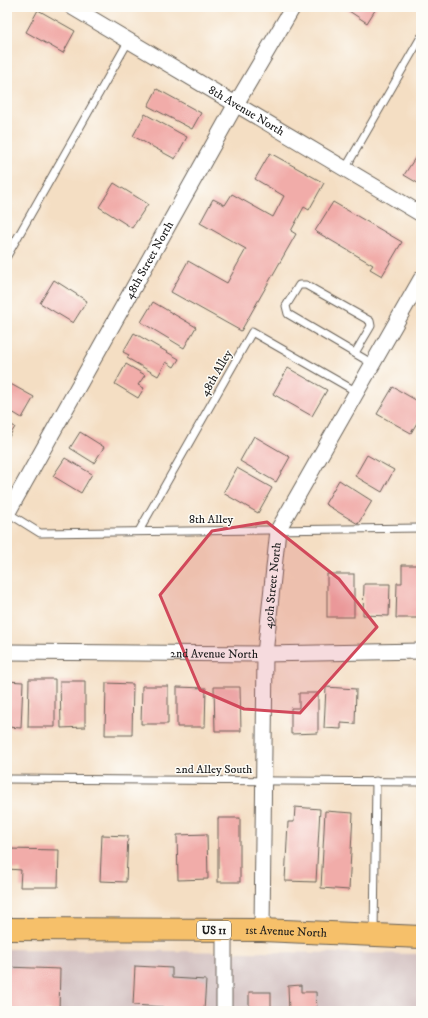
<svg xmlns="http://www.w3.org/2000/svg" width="428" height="1018" font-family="'IM FELL DW Pica',serif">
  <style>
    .industrial { fill: #d2bfc0 }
    .building { fill: #f1aca9 }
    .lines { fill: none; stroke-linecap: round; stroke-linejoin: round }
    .lane-casing { stroke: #686056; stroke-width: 9 }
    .street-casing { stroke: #686056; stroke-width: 17 }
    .primary-casing { stroke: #686056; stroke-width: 24 }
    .lane { stroke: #fff; stroke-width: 7 }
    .street { stroke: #fff; stroke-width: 15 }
    .primary { stroke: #f6c06b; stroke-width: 22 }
    .marked { fill: #d1495b; fill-opacity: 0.2; stroke: #d1495b; stroke-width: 3; stroke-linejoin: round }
    .labels { text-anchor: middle; stroke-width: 3; stroke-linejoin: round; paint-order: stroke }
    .shield { fill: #fdfcf7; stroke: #605f5e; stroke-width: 1 }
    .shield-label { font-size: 11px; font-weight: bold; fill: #1c1c1c }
    .street-label { font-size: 12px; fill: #1c1c1c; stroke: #fdfcf7 }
  </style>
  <rect width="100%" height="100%" fill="#fdfcf7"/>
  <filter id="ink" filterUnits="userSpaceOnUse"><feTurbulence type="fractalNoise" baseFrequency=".025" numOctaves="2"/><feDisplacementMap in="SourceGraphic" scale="8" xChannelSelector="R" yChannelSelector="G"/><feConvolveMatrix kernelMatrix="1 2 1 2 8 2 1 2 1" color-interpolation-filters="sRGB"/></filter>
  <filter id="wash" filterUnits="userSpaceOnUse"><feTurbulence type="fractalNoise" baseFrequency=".012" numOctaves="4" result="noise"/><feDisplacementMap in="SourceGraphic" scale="16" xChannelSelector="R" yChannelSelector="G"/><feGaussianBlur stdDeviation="0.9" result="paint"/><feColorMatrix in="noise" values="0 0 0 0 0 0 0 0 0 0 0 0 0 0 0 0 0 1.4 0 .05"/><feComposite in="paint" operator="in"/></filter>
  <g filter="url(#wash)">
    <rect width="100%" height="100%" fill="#f4dec3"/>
    <!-- industrial -->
    <polygon class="industrial" points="7,949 421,954 421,1011 7,1011"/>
    <g id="blocks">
      <!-- building -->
      <g class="building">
        <polygon points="343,7 377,7 367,23"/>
        <polygon points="38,10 75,31 63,53 26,32"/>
        <polygon points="157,89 201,113 192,129 148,106"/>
        <polygon points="145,114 187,137 175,159 133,136"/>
        <polygon points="270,153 324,183 309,210 304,207 291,231 296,234 241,331 171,292 188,261 227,283 246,249 200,223 213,199 225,205 232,194 273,217 284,196 255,179"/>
        <polygon points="417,155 421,157 421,185 404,175"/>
        <polygon points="114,183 148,204 132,228 99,207"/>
        <polygon points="333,202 402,242 382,276 370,269 373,265 315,231"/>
        <polygon points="54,280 87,301 73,323 40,303"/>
        <polygon points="153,302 196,327 184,348 141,322"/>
        <polygon points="134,333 179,359 174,367 166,362 158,376 127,358 129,355 123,352"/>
        <polygon points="126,364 145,375 138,385 144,388 138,398 115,384"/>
        <polygon points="288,368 327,390 312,416 273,394"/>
        <polygon points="7,382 34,397 22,418 7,409"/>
        <polygon points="393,387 421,403 421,416 411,433 377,414"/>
        <polygon points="7,422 15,427 7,440"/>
        <polygon points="80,432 104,447 94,463 70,448"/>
        <polygon points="254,436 290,457 276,482 240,461"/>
        <polygon points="367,455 394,470 382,492 355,476"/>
        <polygon points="65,458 92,474 81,493 53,476"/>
        <polygon points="237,468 272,488 258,513 223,493"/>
        <polygon points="339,480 372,501 358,524 325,504"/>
        <polygon points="402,565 421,565 421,618 396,618 397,583 402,583"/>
        <rect x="327" y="574" width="27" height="43"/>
        <polygon points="364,584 390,584 389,616 363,615"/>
        <polygon points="29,679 55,679 55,727 28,727"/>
        <polygon points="7,681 23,682 21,728 7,727"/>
        <polygon points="60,681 85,681 85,727 61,728"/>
        <polygon points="106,683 133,684 132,735 105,735"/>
        <polygon points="142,686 168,686 168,724 141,724"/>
        <polygon points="177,687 206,688 205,727 177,727"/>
        <polygon points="214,687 240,687 241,731 215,731"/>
        <polygon points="326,687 356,689 355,724 341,723 341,729 324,728"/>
        <polygon points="299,693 318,693 318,733 291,734 291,708 299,708"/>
        <polygon points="295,807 320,809 316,882 285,881 288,822 294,822"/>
        <polygon points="325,811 353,813 349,890 321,888"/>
        <rect x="218" y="818" width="22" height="64"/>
        <polygon points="207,834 208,879 178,880 177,835"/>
        <polygon points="102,835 128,836 126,882 100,881"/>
        <polygon points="8,849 59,850 58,887 20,887 21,870 8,869"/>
        <polygon points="135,966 172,968 172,978 206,980 204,1011 163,1011 163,1007 133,1005"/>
        <polygon points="7,967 60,969 59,1011 7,1011"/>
        <polygon points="301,985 301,992 316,992 317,1011 289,1011 288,986"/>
        <rect x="249" y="992" width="22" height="19"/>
      </g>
    </g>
  </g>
  <g filter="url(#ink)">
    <use href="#blocks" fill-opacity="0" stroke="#686056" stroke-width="1"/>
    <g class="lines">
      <defs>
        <g id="lane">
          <polyline points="345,169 421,37"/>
          <polyline points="7,256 128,42"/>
          <polyline points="355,353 371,326 370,321 306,285 299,285 286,306 288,314 373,364"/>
          <polyline points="8,513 40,533 421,528"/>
          <polyline points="139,531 252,332 357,392"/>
          <polyline points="7,779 421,782"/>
          <polyline points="374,933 376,781"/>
        </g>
        <g id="street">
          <path id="s1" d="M72 7 421 214"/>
          <path id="s2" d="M7 514 236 104 293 7"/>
          <path id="s3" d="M7 652 265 654 421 651"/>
          <polyline points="224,930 224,1011"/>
          <path id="s4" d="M262 930 265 654 278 530 421 279"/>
        </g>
        <g id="primary">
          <path id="s5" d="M7 929 262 930 421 937"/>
        </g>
      </defs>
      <!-- lane casing -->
      <use href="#lane" class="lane-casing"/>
      <!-- street casing -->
      <use href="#street" class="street-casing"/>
      <!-- primary casing -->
      <use href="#primary" class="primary-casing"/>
      <!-- lane -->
      <use href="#lane" class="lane"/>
      <!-- street -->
      <use href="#street" class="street"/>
      <!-- primary -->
      <use href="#primary" class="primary"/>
    </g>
  </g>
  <!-- marked area -->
  <path class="marked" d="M267 522 339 579 377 627 300 713 244 709 200 690 160 595 212 531Z"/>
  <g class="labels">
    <!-- shield labels -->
    <rect class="shield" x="197" y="921" width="34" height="18" rx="3"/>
    <g class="shield-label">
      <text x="214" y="934">US 11</text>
    </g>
    <!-- street labels -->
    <g class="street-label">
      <text dy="4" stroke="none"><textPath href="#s1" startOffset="203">8th Avenue North</textPath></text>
      <text dy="4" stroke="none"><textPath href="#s2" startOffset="291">48th Street North</textPath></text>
      <text transform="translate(216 373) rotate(-60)" y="4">48th Alley</text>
      <text x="211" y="523">8th Alley</text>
      <text dy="4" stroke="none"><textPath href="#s4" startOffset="345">49th Street North</textPath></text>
      <text dy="4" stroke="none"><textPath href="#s3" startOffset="207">2nd Avenue North</textPath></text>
      <text x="214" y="773">2nd Alley South</text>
      <text dy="4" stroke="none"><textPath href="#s5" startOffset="279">1st Avenue North</textPath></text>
    </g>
  </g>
  <!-- margin -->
  <rect width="428" height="1018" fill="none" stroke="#fdfcf7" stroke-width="24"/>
</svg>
